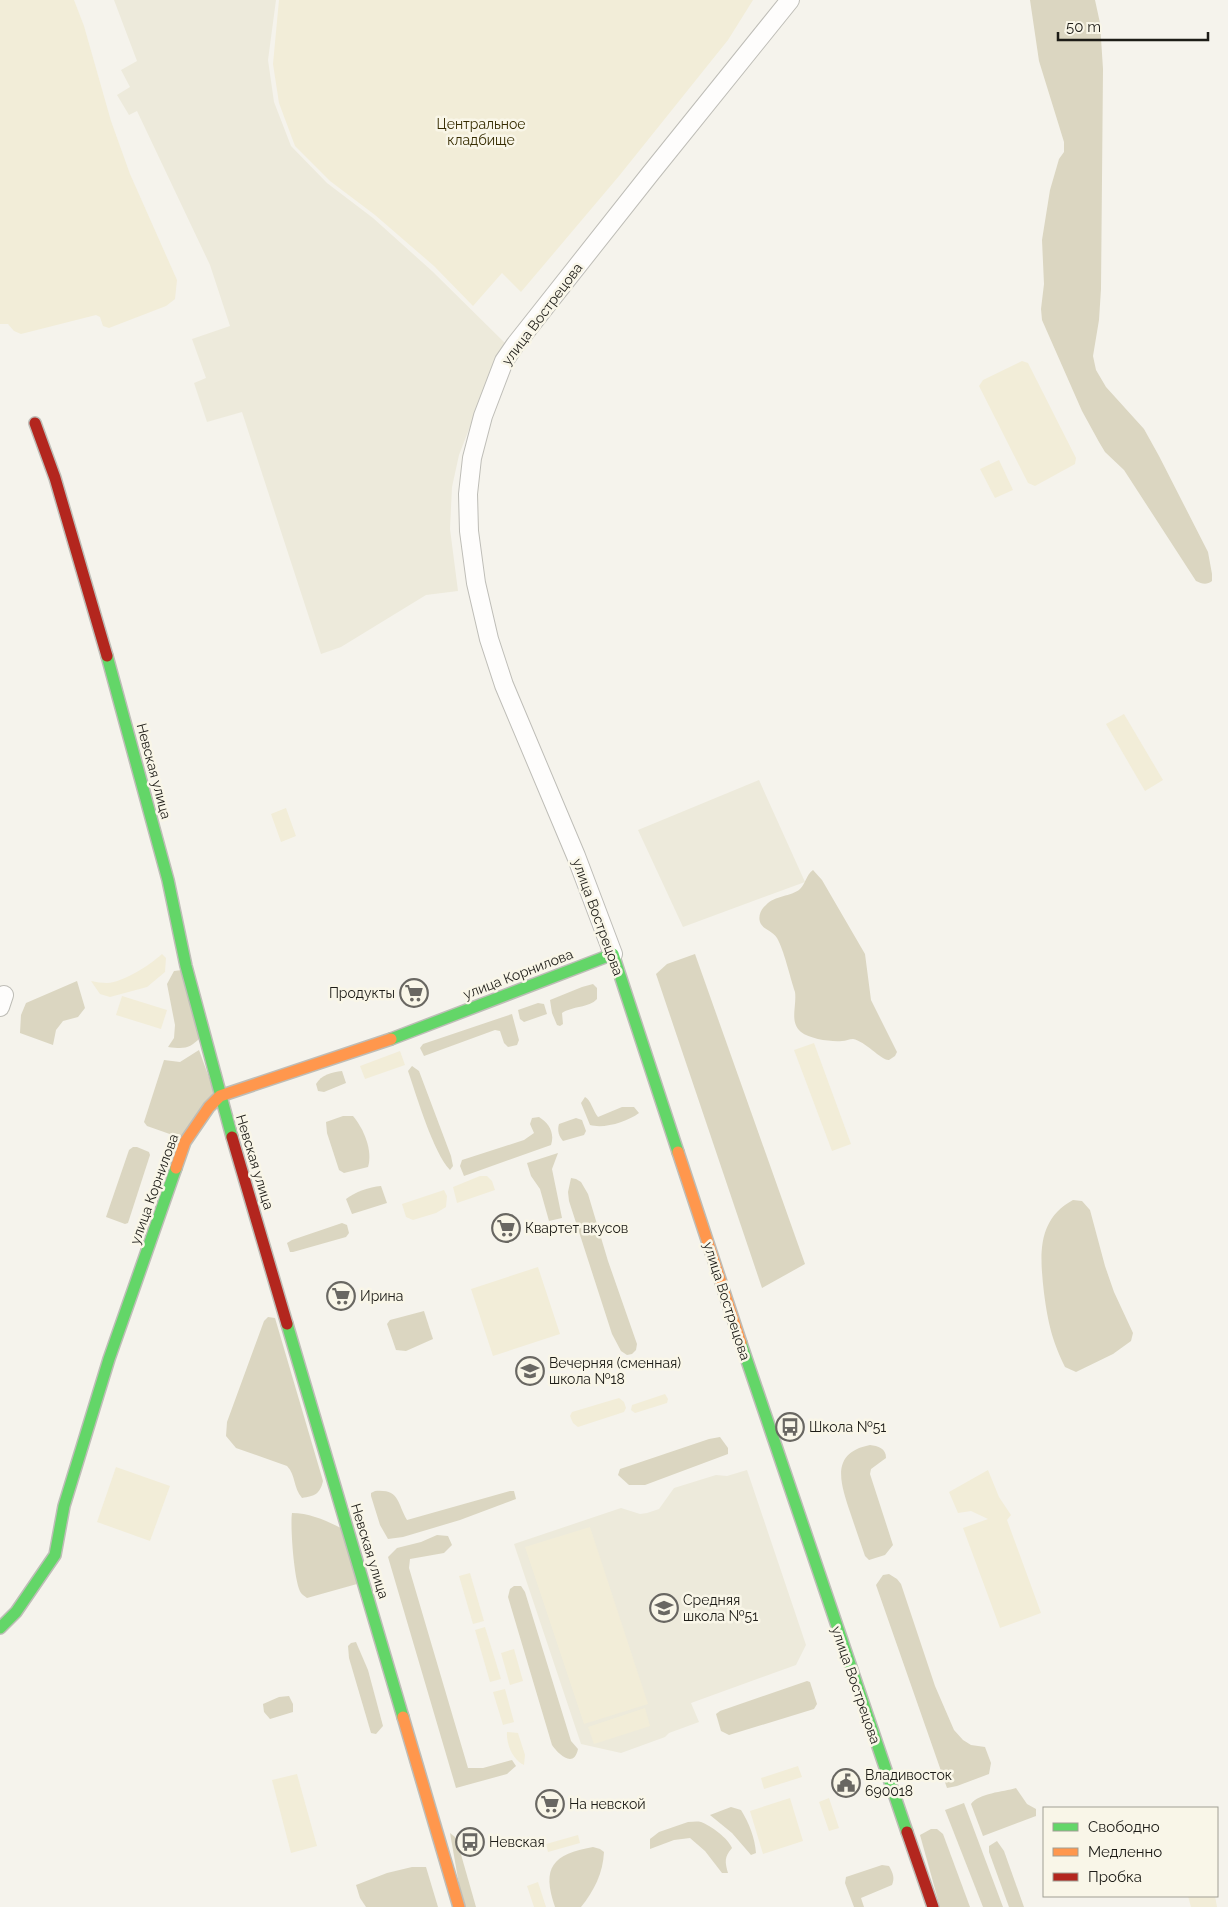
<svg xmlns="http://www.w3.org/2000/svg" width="1228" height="1907" font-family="Raleway,sans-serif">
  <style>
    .built { fill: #edeadb }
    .green { fill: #f2edd8 }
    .forest { fill: #dbd6c1 }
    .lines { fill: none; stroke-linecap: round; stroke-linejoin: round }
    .street-casing { stroke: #bebdb7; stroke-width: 20 }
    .fast-casing { stroke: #bebdb7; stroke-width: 14 }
    .slow-casing { stroke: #bebdb7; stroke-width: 14 }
    .jam-casing { stroke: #bebdb7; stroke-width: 14 }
    .street { stroke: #fefdfc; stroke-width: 18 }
    .fast { stroke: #63d668; stroke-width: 11 }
    .slow { stroke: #ff974d; stroke-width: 11 }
    .jam { stroke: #b3261e; stroke-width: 11 }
    .labels { text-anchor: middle; stroke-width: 5; stroke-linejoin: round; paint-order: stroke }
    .park-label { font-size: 14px; fill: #362c01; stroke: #f9f6e8 }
    .street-label { font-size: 14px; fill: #1d1c17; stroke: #f9f6e8 }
    .poi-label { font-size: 14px; fill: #1d1c17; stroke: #f9f6e8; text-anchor: start }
  </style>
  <rect width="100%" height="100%" fill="#f5f3ec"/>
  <!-- built -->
  <g class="built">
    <polygon points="114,0 276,0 268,60 274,102 291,146 327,183 373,218 432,271 505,343 498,354 459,455 452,487 450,529 458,591 426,595 341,647 321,654 242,412 207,422 194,383 206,378 192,339 230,326 210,265 137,111 129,115 117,95 130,87 121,70 137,61"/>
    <polygon points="759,780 805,882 683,927 638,830"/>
    <polygon points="747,1470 806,1645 796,1665 691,1703 699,1722 669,1733 665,1737 621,1753 581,1744 514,1544 621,1508 640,1514 647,1513 659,1509 674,1488 716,1475 727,1476"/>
  </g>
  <!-- green -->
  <g class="green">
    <polygon points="0,0 74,0 84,26 111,121 130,174 177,280 175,299 166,306 109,328 103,326 100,317 96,315 21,334 14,331 8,324 0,324"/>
    <polygon points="279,0 753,0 728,40 619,176 521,292 502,273 473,306 434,266 375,215 330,181 295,146 279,103 273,64"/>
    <polygon points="1022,361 1028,363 1076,458 1075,464 1035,486 1028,483 979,386 983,380"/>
    <polygon points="999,460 1013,490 995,498 980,469"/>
    <polygon points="1124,714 1163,780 1145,791 1106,724"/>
    <polygon points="286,808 296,836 281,842 271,814"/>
    <path d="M162 954 166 958 165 972 147 987 110 997 100 994 91 981C96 982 102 983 107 983 124 982 150 965 162 954Z"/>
    <polygon points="122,996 167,1010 161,1029 116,1015"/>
    <polygon points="814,1043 851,1144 832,1151 794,1050"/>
    <polygon points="400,1051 405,1065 365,1079 360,1066"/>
    <polygon points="480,1176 487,1176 492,1181 495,1190 457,1203 453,1187"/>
    <polygon points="444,1190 447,1196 446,1207 436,1213 413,1220 406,1217 402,1204"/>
    <polygon points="538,1267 560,1334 493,1356 471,1289"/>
    <polygon points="665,1394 668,1399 667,1403 635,1413 631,1410 632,1405"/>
    <polygon points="619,1398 624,1402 626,1408 624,1412 578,1427 573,1423 570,1416 572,1412"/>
    <polygon points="116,1467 170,1486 150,1541 97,1522"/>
    <polygon points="988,1470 999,1497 1011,1515 1007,1520 1041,1613 1000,1628 963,1528 988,1519 971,1511 958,1513 949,1492"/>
    <polygon points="590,1527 648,1704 584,1724 525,1547"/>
    <polygon points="470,1573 484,1621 473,1624 459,1576"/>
    <polygon points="485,1627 501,1679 490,1682 475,1630"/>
    <polygon points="514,1649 523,1681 510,1685 501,1653"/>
    <polygon points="505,1689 514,1722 503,1725 493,1692"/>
    <polygon points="645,1708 650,1726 594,1744 588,1727"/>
    <path d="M507 1732 518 1733 525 1755 524 1765C513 1760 506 1744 507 1732Z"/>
    <polygon points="798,1766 802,1777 764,1789 761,1778"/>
    <polygon points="297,1774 317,1846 291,1853 272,1780"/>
    <polygon points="790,1798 803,1841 763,1854 750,1811"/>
    <polygon points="829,1798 839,1828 829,1831 819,1802"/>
    <polygon points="578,1835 580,1843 548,1852 546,1844"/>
    <polygon points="538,1882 546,1907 534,1907 527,1886"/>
    <polygon points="1188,1896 1215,1896 1217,1907 1191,1907"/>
  </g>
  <!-- forest -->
  <g class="forest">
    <path d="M1030 0H1095L1100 23 1103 69 1101 289 1099 320 1093 356 1096 370 1106 387 1144 429 1159 456 1208 552 1212 574V581C1207 585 1202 584 1196 581L1124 470 1105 452 1099 442 1082 411 1042 320 1041 309 1044 284 1042 240 1050 190 1059 159 1064 152V142L1039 61Z"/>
    <path d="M813 870 822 880 865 954 871 1000 897 1052 895 1056C893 1057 891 1059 889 1060 882 1061 865 1041 853 1039 849 1039 846 1041 842 1041 831 1042 810 1039 801 1032 789 1022 797 1006 795 992 790 977 784 950 777 938 772 930 763 930 760 922 758 916 761 909 766 905 775 895 791 897 800 889 806 883 806 875 813 870Z"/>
    <polygon points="695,954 805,1264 762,1288 656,974 667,964"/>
    <path d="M182 970 201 1037C189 1049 185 1049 168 1047L174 1038 175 1025 167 984 174 971Z"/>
    <polygon points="77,981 85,1008 78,1017 63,1021 56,1030 53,1045 20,1033 21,1015 26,1003"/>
    <path d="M593 984 597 988V999C589 1008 572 1006 562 1013L563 1024 560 1026 557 1025 552 1013 550 1000 582 987Z"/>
    <polygon points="538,1003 544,1004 547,1014 524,1022 520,1019 518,1010"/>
    <polygon points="512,1014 519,1040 517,1045 508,1047 504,1043 500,1031 495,1030 424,1056 420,1048 423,1044"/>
    <polygon points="199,1050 215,1094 181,1138 147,1126 144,1122 164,1060 180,1062"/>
    <path d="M412 1066 419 1071 451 1156 453 1166 450 1170C433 1152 417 1097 408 1071Z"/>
    <path d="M342 1071 346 1083 324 1092 318 1091 316 1084C321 1075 332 1072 342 1071Z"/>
    <path d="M585 1097C591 1100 593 1111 598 1117L622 1107H634L639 1113C627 1122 604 1129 590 1125L581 1103Z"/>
    <path d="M343 1116H353C364 1129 373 1151 368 1167L344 1173 339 1170 327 1133 326 1122Z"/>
    <path d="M539 1117C549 1123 555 1133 551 1145L464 1176 460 1166 462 1160 524 1140 534 1133 530 1124 532 1118Z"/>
    <path d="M576 1118 582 1120 586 1131 584 1135 563 1141C559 1137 557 1130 559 1124Z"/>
    <polygon points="133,1147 137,1147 149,1152 150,1155 128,1223 125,1224 106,1217 129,1150"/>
    <polygon points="558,1153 552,1169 562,1218 549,1221 540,1189 531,1176 527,1163"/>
    <polygon points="571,1178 576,1179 581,1182 588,1194 608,1261 637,1344 636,1350 632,1354 627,1355 621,1351 612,1334 569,1201 568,1192"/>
    <path d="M381 1186 387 1203 352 1214 346 1199C355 1192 369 1187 381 1186Z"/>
    <path d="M1073 1200 1082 1201 1090 1210 1105 1266 1114 1292 1133 1333 1131 1341 1113 1354 1076 1372 1065 1367C1052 1340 1048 1323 1044 1293 1040 1257 1036 1220 1073 1200Z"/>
    <polygon points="342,1223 347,1225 349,1233 346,1237 293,1252 290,1252 287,1243 292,1240"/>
    <polygon points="424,1311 433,1339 406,1351 396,1350 387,1324 390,1320"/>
    <path d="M268 1317 275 1318 323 1481C320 1494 315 1496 302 1498 293 1488 296 1475 287 1466L236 1448 226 1436 227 1422 264 1321Z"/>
    <polygon points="720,1437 728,1448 728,1454 645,1485 629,1485 618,1475 620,1469 709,1439"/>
    <path d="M870 1445C878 1446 886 1448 886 1458L871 1469 870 1474 893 1545 885 1555 869 1560 865 1556C860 1541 855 1527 850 1512 841 1484 829 1453 870 1445Z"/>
    <path d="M375 1491C400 1489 397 1503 407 1520L510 1491H514L516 1499 460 1520 403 1537 388 1539 380 1525 371 1496V1493Z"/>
    <path d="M292 1513C310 1513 327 1521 343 1529L357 1584 307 1598C305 1596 302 1595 301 1593 294 1583 290 1525 292 1513Z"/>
    <polygon points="437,1535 448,1536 452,1545 444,1553 410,1559 409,1568 468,1768 483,1768 512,1760 516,1766 507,1774 456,1788 388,1557 397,1548 421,1542"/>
    <polygon points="889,1574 897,1579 901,1584 935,1686 954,1730 963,1740 971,1745 985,1747 991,1763 989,1774 957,1786 947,1788 876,1585 883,1575"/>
    <path d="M514 1586H521L525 1592 571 1741 578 1749C574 1769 558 1754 552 1745L508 1597 510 1589Z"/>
    <polygon points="356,1642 368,1670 383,1726 376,1734 371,1733 349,1658 348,1646 351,1643"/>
    <polygon points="807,1681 810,1682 817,1704 814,1709 729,1735 721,1731 716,1714 720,1711"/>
    <polygon points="289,1696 293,1704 293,1712 270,1719 264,1712 263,1704 279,1697"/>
    <path d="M1016 1788 1027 1804 1036 1809V1816L983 1836 971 1804C979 1793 1003 1792 1016 1788Z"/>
    <polygon points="964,1803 1003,1907 983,1907 945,1810"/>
    <path d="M731 1807 741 1810C749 1823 755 1838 756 1853L751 1855 732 1833 710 1815Z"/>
    <path d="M688 1822C692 1822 697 1821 701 1822 711 1826 728 1838 732 1848 724 1857 725 1862 728 1873H722L705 1851 690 1838 674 1840 650 1849V1839L659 1832Z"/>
    <polygon points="931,1829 937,1829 943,1834 970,1907 940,1907 920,1835"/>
    <polygon points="450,1833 455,1837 458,1844 476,1907 463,1907"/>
    <polygon points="997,1841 1004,1851 1024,1907 1009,1907 989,1852 989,1846"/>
    <path d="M593 1847 600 1849 604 1852C603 1873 594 1891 581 1907H555C541 1867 553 1854 593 1847Z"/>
    <path d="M882 1865 889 1866C893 1873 895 1878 892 1885L861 1898 864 1907H854L845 1883 846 1877Z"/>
    <polygon points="412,1867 426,1867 438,1907 366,1907 360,1898 356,1885 387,1873"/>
  </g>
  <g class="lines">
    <defs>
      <g id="street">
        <polyline points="613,954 576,856 504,685 489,639 476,583 469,531 468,494 472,458 483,416 504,361 515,345 650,174 790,0"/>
        <polyline points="0,1007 4,995"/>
      </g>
      <g id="fast">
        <polyline points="107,656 168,880 186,966 232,1137"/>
        <polyline points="391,1039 613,954 678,1152"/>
        <polyline points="287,1324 403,1717"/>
        <polyline points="741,1343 907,1832"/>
        <polyline points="0,1628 16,1612 55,1555 64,1506 109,1359 176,1168"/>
      </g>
      <g id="slow">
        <polyline points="678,1152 741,1343"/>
        <polyline points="176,1168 185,1142 209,1107 220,1096 391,1039"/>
        <polyline points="403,1717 459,1907"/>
      </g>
      <g id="jam">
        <polyline points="35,423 55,478 107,656"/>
        <polyline points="232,1137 287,1324"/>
        <polyline points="907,1832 933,1907"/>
      </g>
    </defs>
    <!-- street casing -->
    <use href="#street" class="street-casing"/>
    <!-- fast casing -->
    <use href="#fast" class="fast-casing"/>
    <!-- slow casing -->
    <use href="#slow" class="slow-casing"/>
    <!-- jam casing -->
    <use href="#jam" class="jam-casing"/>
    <!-- street -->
    <use href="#street" class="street"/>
    <!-- fast -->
    <use href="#fast" class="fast"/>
    <!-- slow -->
    <use href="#slow" class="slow"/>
    <!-- jam -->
    <use href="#jam" class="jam"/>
  </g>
  <!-- icons -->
  <defs>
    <symbol id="supermarket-ring" viewBox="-11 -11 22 22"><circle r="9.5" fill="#f9f6e8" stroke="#696762" stroke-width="1.5"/><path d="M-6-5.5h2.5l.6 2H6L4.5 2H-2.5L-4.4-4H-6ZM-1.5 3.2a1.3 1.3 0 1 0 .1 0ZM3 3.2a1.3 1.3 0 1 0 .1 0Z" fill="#696762"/></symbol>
    <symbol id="school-ring" viewBox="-11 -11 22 22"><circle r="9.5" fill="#f9f6e8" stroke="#696762" stroke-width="1.5"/><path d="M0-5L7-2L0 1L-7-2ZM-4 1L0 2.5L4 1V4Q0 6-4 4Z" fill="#696762"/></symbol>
    <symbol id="bus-ring" viewBox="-11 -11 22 22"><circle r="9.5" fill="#f9f6e8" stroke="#696762" stroke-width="1.5"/><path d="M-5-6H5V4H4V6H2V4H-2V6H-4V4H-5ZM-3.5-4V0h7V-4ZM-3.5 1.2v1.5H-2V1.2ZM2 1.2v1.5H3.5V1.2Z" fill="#696762"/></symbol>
    <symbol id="civic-ring" viewBox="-11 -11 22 22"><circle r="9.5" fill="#f9f6e8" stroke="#696762" stroke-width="1.5"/><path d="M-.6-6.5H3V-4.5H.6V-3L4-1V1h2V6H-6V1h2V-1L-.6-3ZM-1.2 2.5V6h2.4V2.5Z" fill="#696762"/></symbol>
  </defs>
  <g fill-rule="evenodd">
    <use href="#supermarket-ring" x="398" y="977" width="32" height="32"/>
    <use href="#supermarket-ring" x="490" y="1212" width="32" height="32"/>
    <use href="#supermarket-ring" x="325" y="1280" width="32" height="32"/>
    <use href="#school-ring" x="514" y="1355" width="32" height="32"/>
    <use href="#bus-ring" x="774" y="1411" width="32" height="32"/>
    <use href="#school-ring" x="648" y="1592" width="32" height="32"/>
    <use href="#civic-ring" x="830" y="1767" width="32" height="32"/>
    <use href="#supermarket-ring" x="534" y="1788" width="32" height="32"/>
    <use href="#bus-ring" x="454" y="1826" width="32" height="32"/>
  </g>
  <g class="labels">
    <!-- park labels -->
    <g class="park-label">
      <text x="481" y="129">Центральное<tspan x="481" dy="16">кладбище</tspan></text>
    </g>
    <!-- street labels -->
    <g class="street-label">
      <text transform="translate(542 314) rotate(-53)" y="5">улица Вострецова</text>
      <text transform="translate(154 771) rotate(75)" y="5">Невская улица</text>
      <text transform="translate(598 917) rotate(70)" y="5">улица Вострецова</text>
      <text transform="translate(518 974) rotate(-21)" y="5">улица Корнилова</text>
      <text transform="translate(255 1162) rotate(73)" y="5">Невская улица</text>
      <text transform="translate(154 1189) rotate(-70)" y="5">улица Корнилова</text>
      <text transform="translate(727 1301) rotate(72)" y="5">улица Вострецова</text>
      <text transform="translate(370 1551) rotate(73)" y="5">Невская улица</text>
      <text transform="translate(856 1685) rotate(71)" y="5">улица Вострецова</text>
    </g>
    <!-- poi labels -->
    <g class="poi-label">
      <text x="395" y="998" text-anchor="end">Продукты</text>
      <text x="525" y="1233">Квартет вкусов</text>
      <text x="360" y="1301">Ирина</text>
      <text x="549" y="1368">Вечерняя (сменная)<tspan x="549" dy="16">школа №18</tspan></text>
      <text x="809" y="1432">Школа №51</text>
      <text x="683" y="1605">Средняя<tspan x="683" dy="16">школа №51</tspan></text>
      <text x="865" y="1780">Владивосток<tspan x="865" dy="16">690018</tspan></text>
      <text x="569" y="1809">На невской</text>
      <text x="489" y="1847">Невская</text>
    </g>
  </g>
  <!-- legend -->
  <rect x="1043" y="1807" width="175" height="90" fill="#f9f6e8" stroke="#a19f94"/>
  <rect x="1053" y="1823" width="25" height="8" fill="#63d668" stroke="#a19f94"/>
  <text x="1088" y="1832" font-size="15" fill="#1d1c17">Свободно</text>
  <rect x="1053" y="1848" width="25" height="8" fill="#ff974d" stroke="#a19f94"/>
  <text x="1088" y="1857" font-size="15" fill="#1d1c17">Медленно</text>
  <rect x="1053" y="1873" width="25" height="8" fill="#b3261e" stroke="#a19f94"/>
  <text x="1088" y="1882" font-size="15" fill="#1d1c17">Пробка</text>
  <!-- scale -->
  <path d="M1058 32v8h150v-8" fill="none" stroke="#1d1c17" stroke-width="2.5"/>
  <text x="1066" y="32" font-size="15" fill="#1d1c17" stroke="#f9f6e8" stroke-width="4" paint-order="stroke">50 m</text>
</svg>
